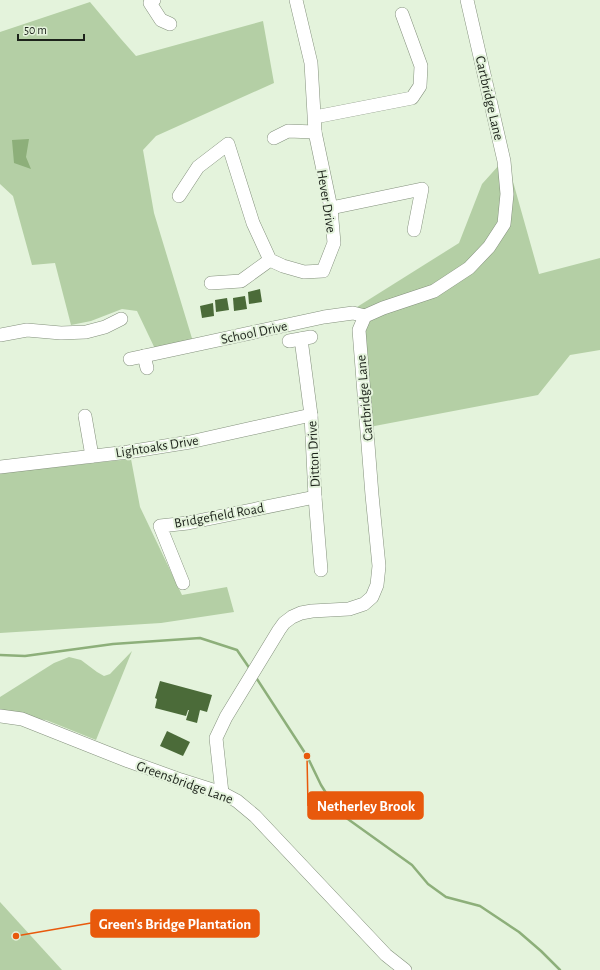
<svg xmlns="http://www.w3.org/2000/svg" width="600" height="970" font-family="'Alegreya Sans',sans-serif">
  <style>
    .green { fill: #b4cfa5 }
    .water { fill: #8daf7a }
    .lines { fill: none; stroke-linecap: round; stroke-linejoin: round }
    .stream { stroke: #8daf7a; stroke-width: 2.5 }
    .building { fill: #4b6b39 }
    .minor-casing { stroke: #84917d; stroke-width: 14 }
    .minor { stroke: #fff; stroke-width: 13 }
    .labels { text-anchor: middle; stroke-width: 4; stroke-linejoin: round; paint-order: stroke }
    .street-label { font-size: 14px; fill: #1d231b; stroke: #e4f3dc }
    .leader { fill: none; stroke: #e8590c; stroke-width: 1.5 }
    .callout-dot { fill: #e8590c; stroke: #e4f3dc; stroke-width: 1.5 }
    .callout { fill: #e8590c; stroke: #e8590c; stroke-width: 1.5 }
    .callout-label { font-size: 15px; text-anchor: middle; font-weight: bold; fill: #fff }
  </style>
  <rect width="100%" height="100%" fill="#e4f3dc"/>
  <!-- green -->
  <g class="green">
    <polygon points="90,2 121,39 136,56 263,21 274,83 156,136 143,150 154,213 194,345 157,353 137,311 122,309 91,321 71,325 55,263 32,265 13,196 0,184 0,32"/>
    <polygon points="500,164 510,171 539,274 600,258 600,350 570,355 538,395 364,428 357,307 459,243 482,184"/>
    <polygon points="131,459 140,507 182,595 227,587 234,612 161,623 0,633 0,473"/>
    <polygon points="132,651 96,740 46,720 0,716 0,697 54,663 69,657 81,660 97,672 104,676 110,674"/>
    <polygon points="0,902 62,970 0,970"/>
  </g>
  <!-- water -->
  <polygon class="water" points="29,139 26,157 31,169 14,163 12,140"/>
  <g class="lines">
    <!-- stream -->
    <g class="stream">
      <polyline points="0,655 25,656 113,644 200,638 237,650 250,669"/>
      <polyline points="255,676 307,756 321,785 338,812 412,865 428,884 446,897 480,906 519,932 541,951 560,970"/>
    </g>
  </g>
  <!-- building -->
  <g class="building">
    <polygon points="260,289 262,302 249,304 248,292"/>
    <polygon points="245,296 247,309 234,311 233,298"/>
    <polygon points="227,298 229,310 216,312 215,300"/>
    <polygon points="213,303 214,316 202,318 200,306"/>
    <polygon points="160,681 212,695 207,712 200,710 197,723 186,720 189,710 188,710 186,716 155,708 157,699 155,698"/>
    <polygon points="167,731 190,742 183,756 160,746"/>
  </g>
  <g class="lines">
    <defs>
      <g id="minor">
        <polyline points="154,0 150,3 161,20 170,24"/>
        <polyline points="315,117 412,98 420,86 421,66 402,14"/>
        <polyline points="274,138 288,131 315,132"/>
        <polyline points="179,196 198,167 228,144 253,223 270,260 283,266 304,272 323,271 334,243 331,208 315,132 311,63 296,0"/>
        <polyline points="331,208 422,189 414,230"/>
        <polyline points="211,283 241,281 270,260"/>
        <polyline points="0,335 27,330 61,333 86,332 105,327 121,319"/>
        <polyline points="301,339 311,415 315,497 321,570"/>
        <polyline points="289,341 311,337"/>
        <polyline points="144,356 324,317 353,313 365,316"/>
        <polyline points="130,359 144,356 147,368"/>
        <polyline points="85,416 92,456"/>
        <polyline points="0,467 128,452 190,442 311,415"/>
        <polyline points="183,583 160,526 188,523 315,497"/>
        <polyline points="0,716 22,719 128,761 181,780 222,793 237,801 255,816 386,955 405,970"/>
        <polyline points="222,793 216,738 226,717 279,630 284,623 292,617 301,613 312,611 349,609 364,604 372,597 377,585 379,566 372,495 359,330 365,316 383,308 434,291 469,268 489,247 504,224 507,194 504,161 467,0"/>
      </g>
    </defs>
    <!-- minor casing -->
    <use href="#minor" class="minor-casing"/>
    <!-- minor -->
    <use href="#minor" class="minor"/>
  </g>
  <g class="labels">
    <!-- street labels -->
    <g class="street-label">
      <text transform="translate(490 98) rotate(77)" y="5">Cartbridge Lane</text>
      <text transform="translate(327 201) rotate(81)" y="5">Hever Drive</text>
      <text transform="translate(254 332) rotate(-12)" y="5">School Drive</text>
      <text transform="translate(364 398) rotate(-95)" y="5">Cartbridge Lane</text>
      <text transform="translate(157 446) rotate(-9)" y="5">Lightoaks Drive</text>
      <text transform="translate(313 454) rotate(-93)" y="5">Ditton Drive</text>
      <text transform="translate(219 515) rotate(-10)" y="5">Bridgefield Road</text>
      <text transform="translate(185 782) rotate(20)" y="5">Greensbridge Lane</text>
    </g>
  </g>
  <!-- callouts -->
  <path class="leader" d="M307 756L308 806M16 936L91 923"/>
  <g class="callout-dot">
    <circle cx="307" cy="756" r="4"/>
    <circle cx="16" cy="936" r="4"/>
  </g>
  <g class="callout">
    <rect x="308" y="792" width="115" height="27" rx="4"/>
    <rect x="91" y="910" width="168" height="27" rx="4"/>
  </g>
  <g class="callout-label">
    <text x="366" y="811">Netherley Brook</text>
    <text x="175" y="929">Green's Bridge Plantation</text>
  </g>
  <!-- scale -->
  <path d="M18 34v6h66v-6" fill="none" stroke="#1d231b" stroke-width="2"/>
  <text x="24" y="34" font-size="12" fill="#1d231b" stroke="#e4f3dc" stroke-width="3" paint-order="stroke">50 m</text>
</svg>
